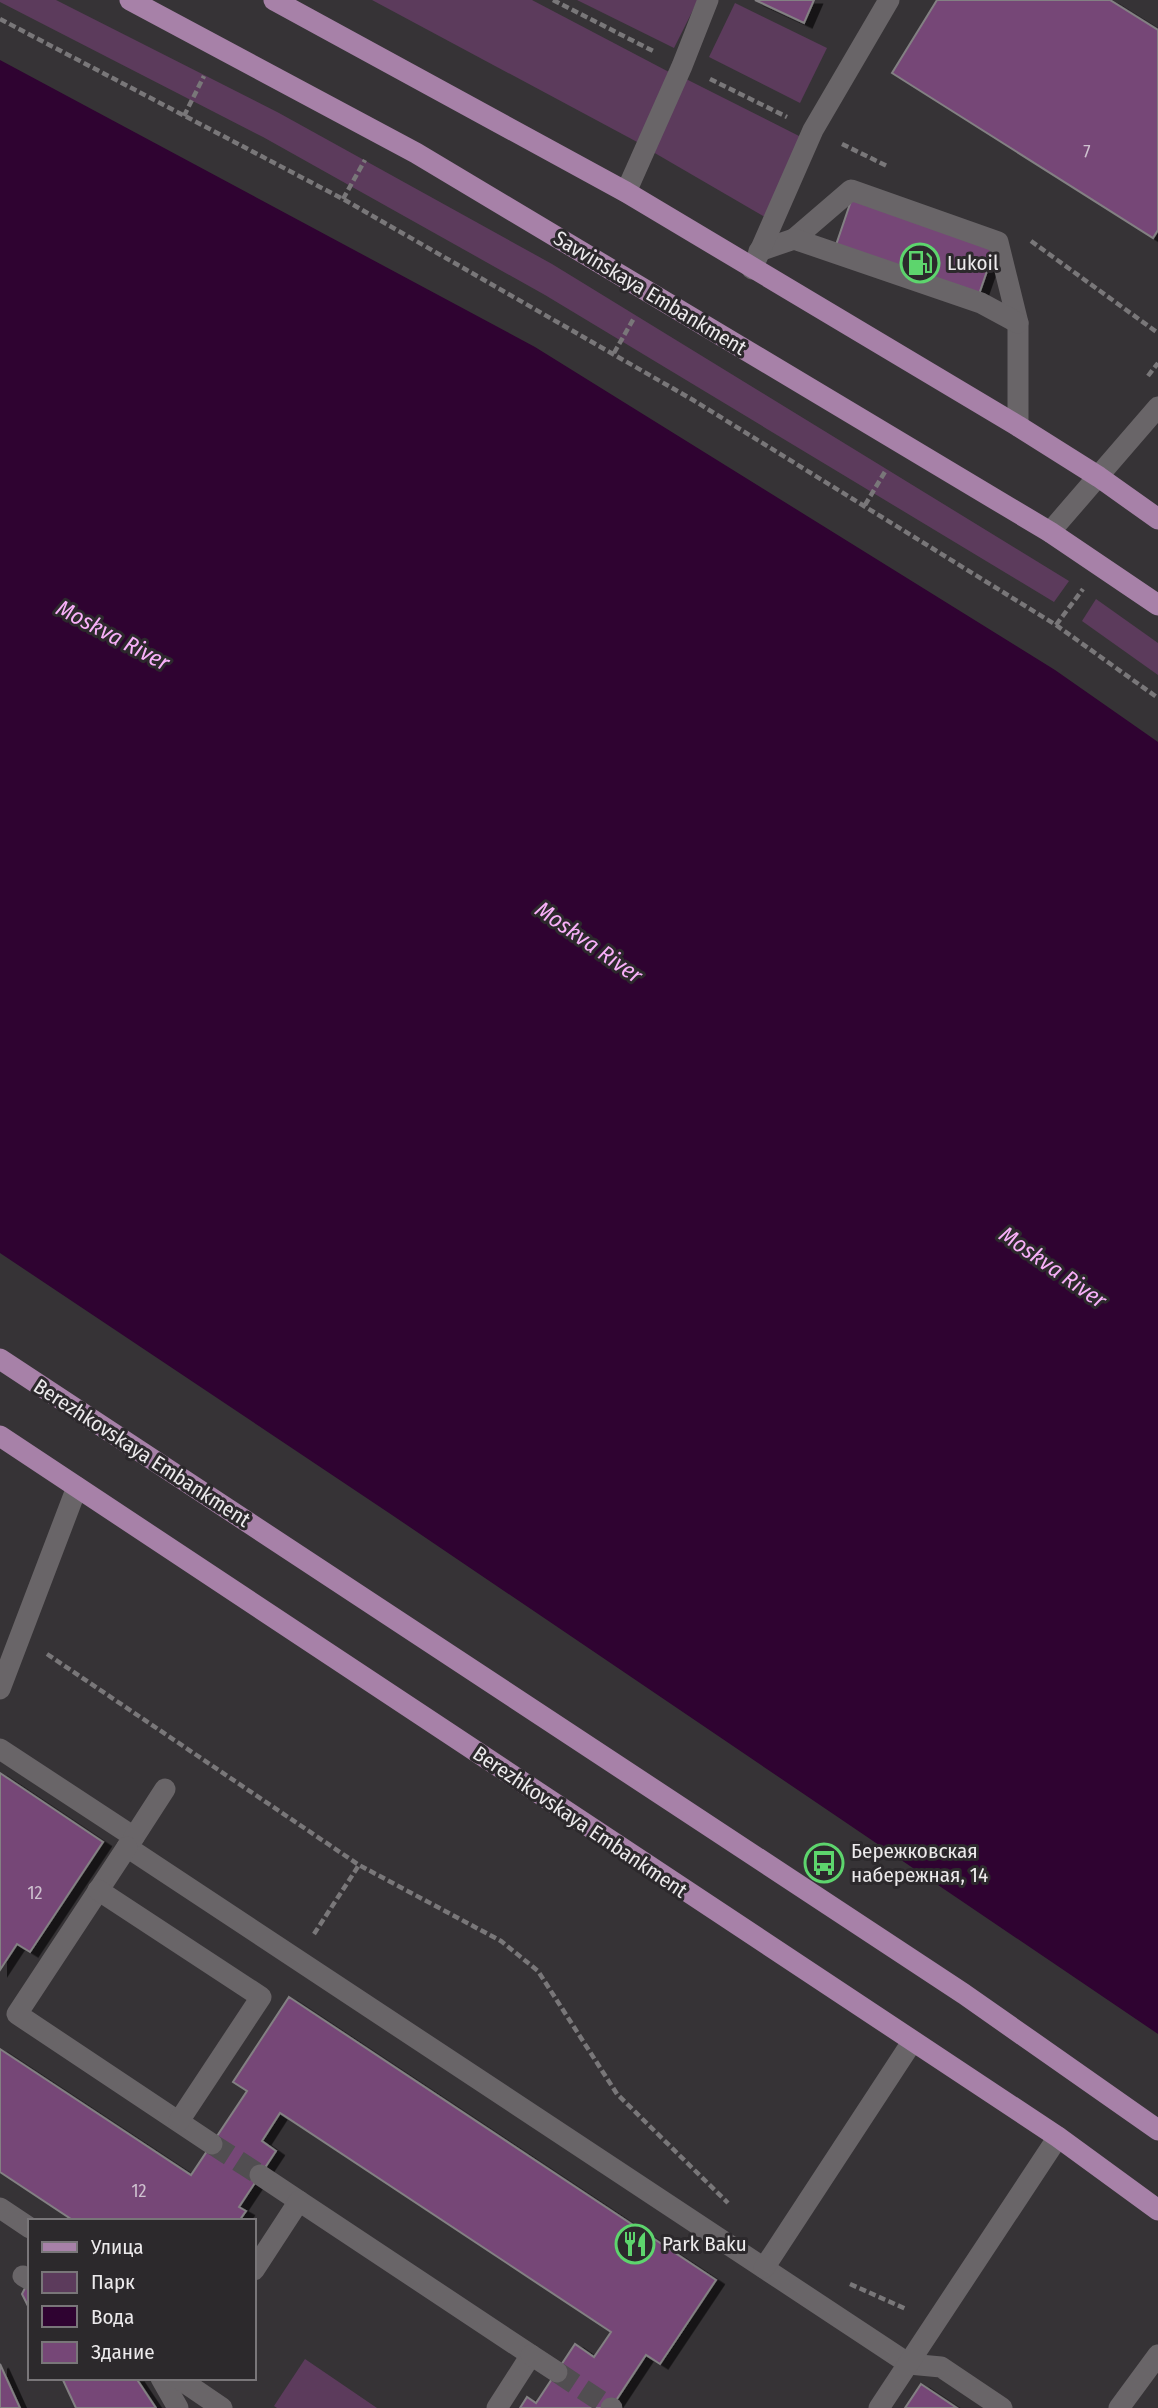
<svg xmlns="http://www.w3.org/2000/svg" width="1158" height="2408" font-family="'Fira Sans Condensed',sans-serif">
  <style>
    .green { fill: #5c3b5c }
    .water { fill: #2f0331 }
    .building { fill: #764777; stroke: #838083; stroke-width: 2; filter: url(#shadow) }
    .lines { fill: none; stroke-linecap: round; stroke-linejoin: round }
    .minor-tunnel { stroke: #514e51; stroke-width: 21; stroke-dasharray: 21 10; stroke-linecap: butt }
    .path { stroke: #797779; stroke-width: 4.5; stroke-dasharray: 7 3.5; stroke-linecap: butt }
    .minor { stroke: #696568; stroke-width: 21 }
    .major { stroke: #a781a8; stroke-width: 21 }
    .labels { text-anchor: middle; stroke-width: 6; stroke-linejoin: round; paint-order: stroke }
    .number-label { font-size: 18px; fill: #cec1cf }
    .poi-label { font-size: 21px; fill: #eceaec; stroke: #2c292c; text-anchor: start }
    .street-label { font-size: 21px; fill: #eceaec; stroke: #2c292c }
    .water-label { font-size: 23px; font-style: italic; fill: #f8b0f9; stroke: #2c292c }
  </style>
  <defs>
    <filter id="shadow"><feDropShadow dx="8" dy="4.5" stdDeviation="0" flood-color="#0009"/></filter>
  </defs>
  <rect width="100%" height="100%" fill="#363336"/>
  <!-- green -->
  <g class="green">
    <polygon points="0,0 56,0 279,113 552,264 1069,581 1054,602 545,295 263,137 0,2"/>
    <polygon points="372,0 532,0 669,72 639,143"/>
    <polygon points="577,0 698,0 674,48"/>
    <polygon points="735,3 827,48 800,103 709,57"/>
    <polygon points="686,79 801,137 765,217 653,152"/>
    <polygon points="1096,599 1158,643 1158,675 1082,621"/>
    <polygon points="305,2359 377,2408 277,2408 274,2406"/>
  </g>
  <!-- water -->
  <polygon class="water" points="0,60 535,347 1055,670 1158,742 1158,2034 392,1515 0,1253"/>
  <!-- building -->
  <g class="building">
    <polygon points="755,0 814,0 804,23"/>
    <polygon points="937,0 1110,0 1158,30 1158,230 1153,238 892,73"/>
    <polygon points="852,198 995,248 978,297 835,248"/>
    <polygon points="0,1773 103,1842 30,1952 17,1944 0,1970"/>
    <polygon points="289,1997 716,2280 660,2364 646,2355 611,2408 520,2408 527,2397 536,2403 575,2344 594,2357 611,2332 280,2113 262,2141 276,2151 239,2207 246,2211 239,2221 74,2221 0,2172 0,2049 191,2175 247,2091 233,2082"/>
    <polygon points="26,2286 30,2288 30,2310 22,2294"/>
    <polygon points="0,2364 20,2408 0,2408"/>
    <polygon points="62,2378 136,2378 156,2408 76,2408"/>
    <polygon points="921,2384 957,2408 905,2408"/>
  </g>
  <g class="lines">
    <!-- minor-tunnel -->
    <g class="minor-tunnel">
      <polyline points="212,2144 260,2175"/>
      <polyline points="557,2372 611,2408"/>
    </g>
    <!-- path -->
    <g class="path">
      <polyline points="553,0 655,52"/>
      <polyline points="0,19 343,199 693,400 1056,625 1158,698"/>
      <polyline points="710,79 787,117"/>
      <polyline points="184,116 204,76"/>
      <polyline points="842,144 887,166"/>
      <polyline points="343,199 365,160"/>
      <polyline points="1031,241 1158,333"/>
      <polyline points="614,353 634,318"/>
      <polyline points="1148,376 1158,363"/>
      <polyline points="865,505 886,470"/>
      <polyline points="1056,625 1083,589"/>
      <polyline points="47,1654 359,1865 501,1941 538,1971 617,2094 728,2203"/>
      <polyline points="314,1934 359,1865"/>
      <polyline points="850,2284 906,2309"/>
    </g>
    <!-- minor -->
    <g class="minor">
      <polyline points="626,192 682,66 708,0"/>
      <polyline points="794,239 851,190 998,242 1018,323 1018,426"/>
      <polyline points="759,251 794,239 981,303 1018,323"/>
      <polyline points="752,269 813,130 889,0"/>
      <polyline points="1050,532 1158,407"/>
      <polyline points="0,1689 77,1487"/>
      <polyline points="0,1749 134,1837 127,1847 909,2364 941,2367 1002,2408"/>
      <polyline points="134,1837 165,1789"/>
      <polyline points="127,1847 17,2014 212,2144"/>
      <polyline points="98,1890 261,1997 179,2121"/>
      <polyline points="260,2175 299,2201"/>
      <polyline points="0,2208 30,2228"/>
      <polyline points="764,2268 912,2042"/>
      <polyline points="254,2270 299,2201 531,2355 497,2408"/>
      <polyline points="23,2276 30,2280"/>
      <polyline points="531,2355 557,2372"/>
      <polyline points="161,2378 178,2408"/>
      <polyline points="178,2378 222,2408"/>
      <polyline points="611,2408 612,2408"/>
      <polyline points="879,2408 1058,2137"/>
      <polyline points="1119,2408 1158,2355"/>
    </g>
    <!-- major -->
    <g class="major">
      <polyline points="130,0 416,153 1050,532 1158,605"/>
      <polyline points="274,0 626,192 1018,426 1099,477 1158,519"/>
      <polyline points="0,1359 964,1994 1158,2130"/>
      <polyline points="0,1436 1058,2137 1158,2210"/>
    </g>
  </g>
  <!-- icons -->
  <defs>
    <symbol id="fuel-ring" viewBox="-11 -11 22 22"><circle r="9.5" fill="#2c292c" stroke="#5dd56d" stroke-width="1.5"/><path d="M-5.5-6h7V0h2V4h1.3V-2.5L3-4.5l.8-.8L6-3V5H2.5V1h-1V6h-7ZM-4.2-4.7v3.2H.2V-4.7Z" fill="#5dd56d"/></symbol>
    <symbol id="bus-ring" viewBox="-11 -11 22 22"><circle r="9.5" fill="#2c292c" stroke="#5dd56d" stroke-width="1.5"/><path d="M-5-6H5V4H4V6H2V4H-2V6H-4V4H-5ZM-3.5-4V0h7V-4ZM-3.5 1.2v1.5H-2V1.2ZM2 1.2v1.5H3.5V1.2Z" fill="#5dd56d"/></symbol>
    <symbol id="restaurant-ring" viewBox="-11 -11 22 22"><circle r="9.5" fill="#2c292c" stroke="#5dd56d" stroke-width="1.5"/><path d="M-5-6h1v4h1v-4h1v4h1v-4h1v5L-1.5 .5V6h-2V.5L-5-1ZM5-6V6H3V1.5H1.5Q1.5-4 5-6Z" fill="#5dd56d"/></symbol>
  </defs>
  <g fill-rule="evenodd">
    <use href="#fuel-ring" x="898" y="241" width="44" height="44"/>
    <use href="#bus-ring" x="802" y="1841" width="44" height="44"/>
    <use href="#restaurant-ring" x="613" y="2222" width="44" height="44"/>
  </g>
  <g class="labels">
    <!-- number labels -->
    <g class="number-label">
      <text x="1087" y="158">7</text>
      <text x="35" y="1899">12</text>
      <text x="139" y="2197">12</text>
    </g>
    <!-- poi labels -->
    <g class="poi-label">
      <text x="947" y="270">Lukoil</text>
      <text x="851" y="1858">Бережковская<tspan x="851" dy="24">набережная, 14</tspan></text>
      <text x="662" y="2251">Park Baku</text>
    </g>
    <!-- street labels -->
    <g class="street-label">
      <text transform="translate(650 293) rotate(31)" y="7">Savvinskaya Embankment</text>
      <text transform="translate(142 1453) rotate(33)" y="7">Berezhkovskaya Embankment</text>
      <text transform="translate(580 1822) rotate(34)" y="7">Berezhkovskaya Embankment</text>
    </g>
    <!-- water labels -->
    <g class="water-label">
      <text transform="translate(113 635) rotate(28)" y="8">Moskva River</text>
      <text transform="translate(589 942) rotate(35)" y="8">Moskva River</text>
      <text transform="translate(1053 1267) rotate(35)" y="8">Moskva River</text>
    </g>
  </g>
  <!-- legend -->
  <rect x="28" y="2219" width="228" height="161" fill="#2c292c" stroke="#797679" stroke-width="2"/>
  <rect x="42" y="2242" width="35" height="10" fill="#a781a8" stroke="#797679" stroke-width="2"/>
  <text x="91" y="2254" font-size="21" fill="#eceaec">Улица</text>
  <rect x="42" y="2272" width="35" height="21" fill="#5c3b5c" stroke="#797679" stroke-width="2"/>
  <text x="91" y="2289" font-size="21" fill="#eceaec">Парк</text>
  <rect x="42" y="2306" width="35" height="21" fill="#2f0331" stroke="#797679" stroke-width="2"/>
  <text x="91" y="2324" font-size="21" fill="#eceaec">Вода</text>
  <rect x="42" y="2342" width="35" height="21" fill="#764777" stroke="#797679" stroke-width="2"/>
  <text x="91" y="2359" font-size="21" fill="#eceaec">Здание</text>
</svg>
